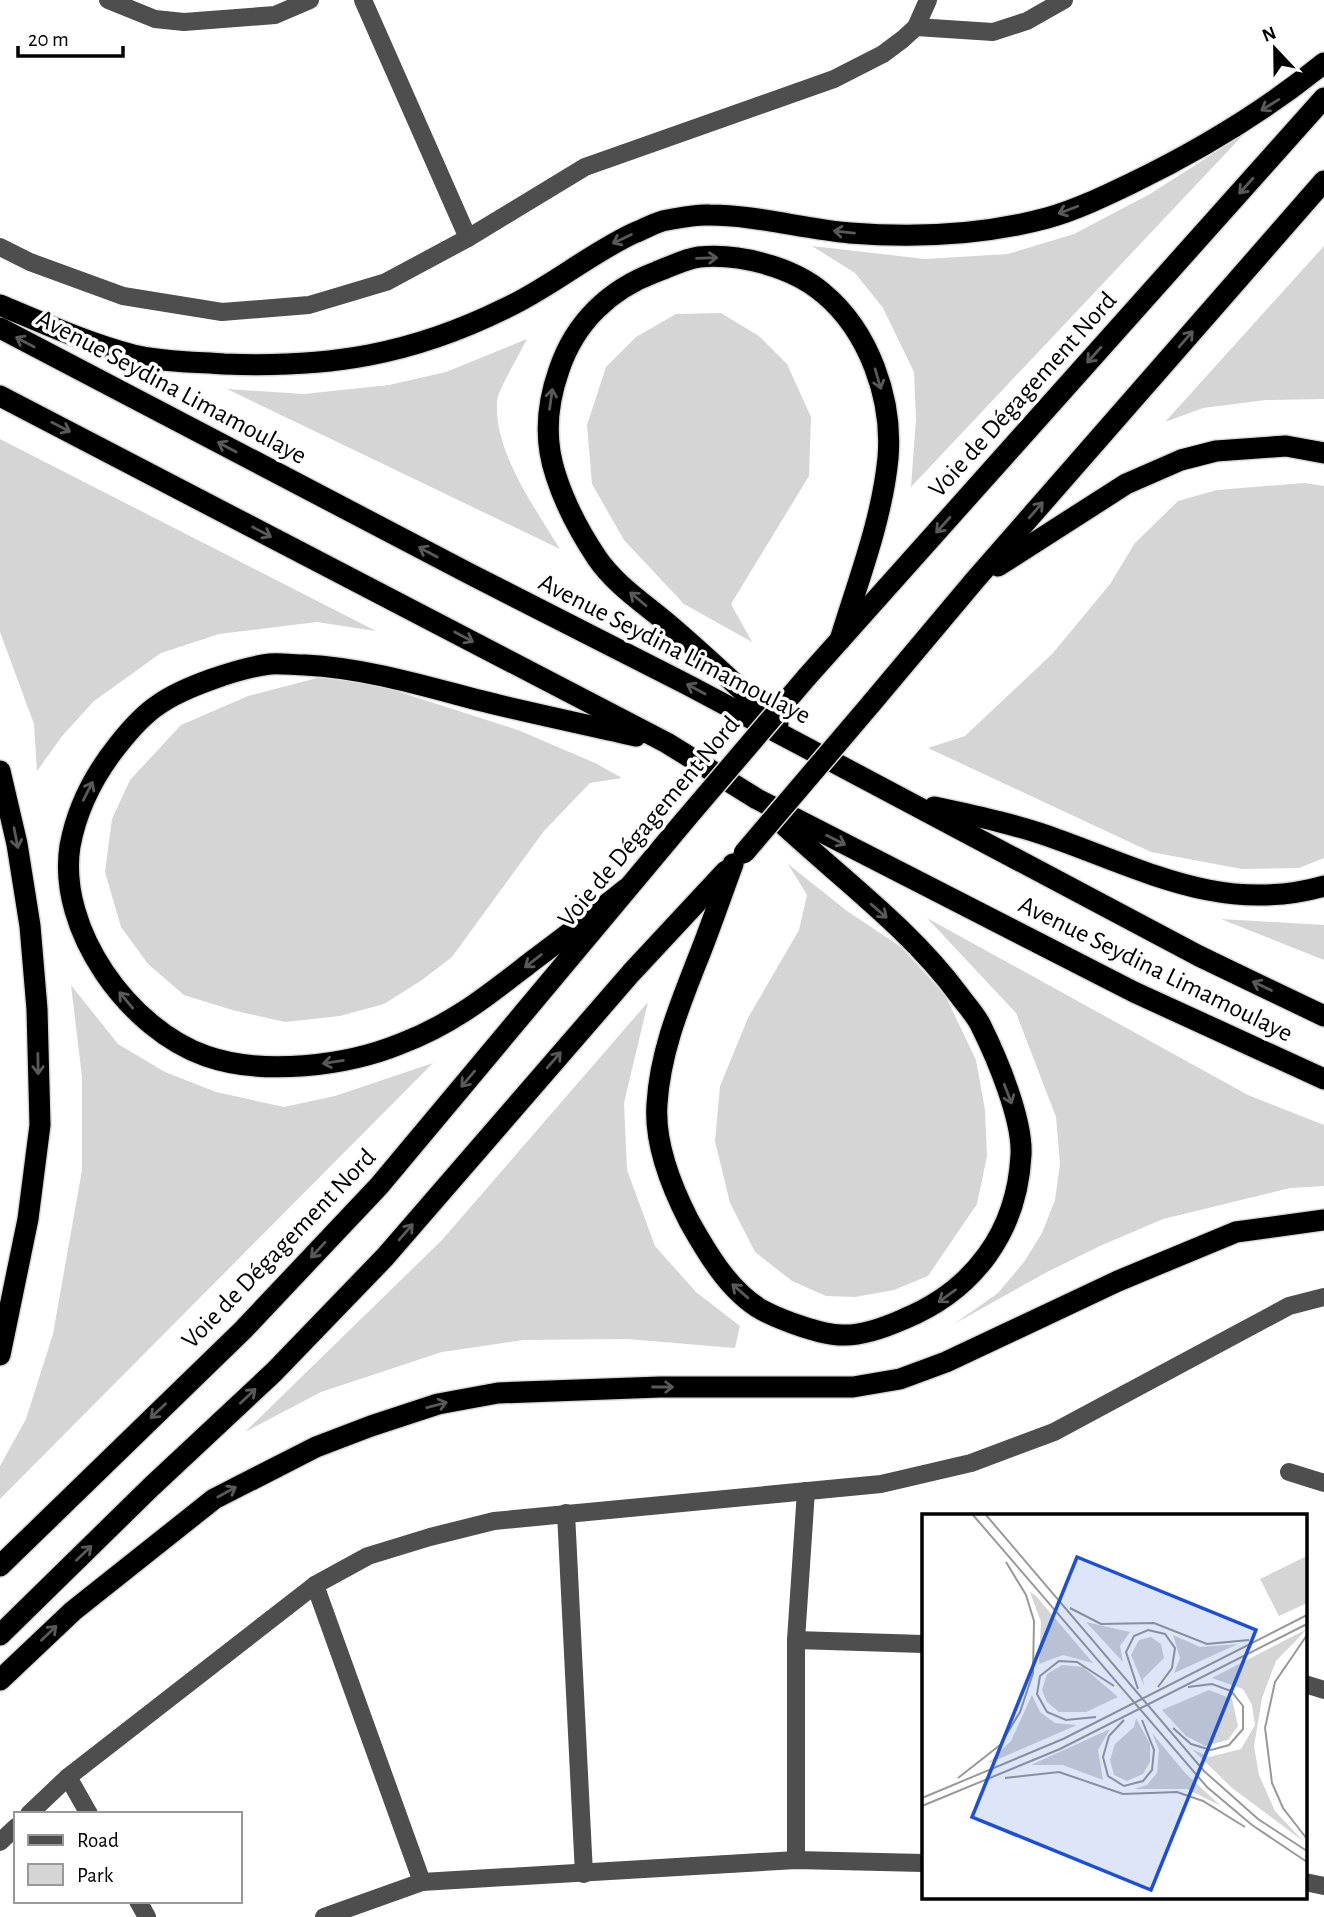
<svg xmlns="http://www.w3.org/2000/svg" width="1324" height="1917" font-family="'Alegreya Sans',sans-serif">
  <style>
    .green { fill: #d5d5d5 }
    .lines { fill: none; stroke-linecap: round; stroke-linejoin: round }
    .highway-casing { stroke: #dbdbdb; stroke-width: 24 }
    .minor { stroke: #4e4e4e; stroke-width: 18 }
    .highway { stroke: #000; stroke-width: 21 }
    .highway-bridge-casing { stroke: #dbdbdb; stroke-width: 24; stroke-linecap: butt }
    .highway-bridge { stroke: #000; stroke-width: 21 }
    .oneway { stroke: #595959 }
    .labels { text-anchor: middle; stroke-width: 7; stroke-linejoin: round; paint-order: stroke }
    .street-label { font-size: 26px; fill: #000; stroke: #fff }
    .inset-road { fill: none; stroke: #999; stroke-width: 2 }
    .view { fill: #1d4ed8; fill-opacity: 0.15; stroke: #1d4ed8; stroke-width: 3.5 }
    .inset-edge { fill: none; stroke: #000; stroke-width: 3.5 }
  </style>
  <rect width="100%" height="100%" fill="#fff"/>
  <!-- green -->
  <g class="green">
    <polygon points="1244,134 911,487 916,419 914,372 883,308 855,273 812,246 925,259 1008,254 1074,234 1150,194"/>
    <polygon points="1324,246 1324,399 1266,400 1203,408 1165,422"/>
    <polygon points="721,313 759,336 787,364 811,417 809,476 731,604 752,642 684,604 624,540 592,484 587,425 606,367 636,337 676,314"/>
    <path d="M527 339C521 352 497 391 497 402 494 452 535 508 560 549L227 389 304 394 389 385 446 372Z"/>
    <polygon points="0,439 376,631 317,622 219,634 161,653 94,701 63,735 37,771 34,724 0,632"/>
    <polygon points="1304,483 1324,486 1324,858 1299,868 1242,869 1151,852 928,748 965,736 1053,653 1110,584 1135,543 1178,501 1217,490"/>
    <polygon points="321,677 381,686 518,730 595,763 622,778 590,783 544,831 452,957 422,980 384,1004 340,1016 285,1022 232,1010 184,995 148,964 121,927 105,872 112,819 130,780 181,725 248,696"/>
    <polygon points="788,864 847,911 901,947 945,995 976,1060 985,1110 987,1156 977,1204 928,1276 894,1290 855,1297 826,1296 792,1281 755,1252 730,1203 715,1141 720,1086 748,1018 799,930 807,895"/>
    <polygon points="927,918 1248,1095 1324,1125 1324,1186 1290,1188 1163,1219 1100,1246 1047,1272 954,1324 998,1293 1024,1262 1042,1233 1055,1200 1060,1164 1056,1117 1016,1013"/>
    <polygon points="1221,919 1324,925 1324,960"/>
    <polygon points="71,985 118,1044 165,1072 216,1092 284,1107 335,1096 433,1063 0,1499 0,1466 26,1419 53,1334 82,1170 82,1077"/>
    <polygon points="648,1002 624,1103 627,1170 655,1246 696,1292 740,1326 735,1348 627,1339 523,1340 442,1352 321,1392 245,1432 442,1240"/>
  </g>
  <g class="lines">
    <defs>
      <g id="highway">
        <path d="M0 305C43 323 87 343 133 355 163 362 194 362 224 364 329 368 411 355 506 308 551 287 589 254 634 233 645 229 655 222 667 220 680 218 695 214 709 215 756 215 803 229 850 233 914 238 984 235 1047 218 1076 210 1105 196 1132 183 1200 150 1265 111 1324 63"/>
        <polyline points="0,328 470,574 688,685 1199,956 1324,1016"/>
        <polyline points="0,396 667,743 757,799 1134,992 1324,1079"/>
        <polyline points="998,566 1126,484 1181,460 1216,451 1286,446 1324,453"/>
        <polyline points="806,678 1324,98"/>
        <polyline points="870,705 975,580 1324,181"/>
        <path d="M778 724C744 692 709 659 673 628 648 606 616 586 597 558 581 534 565 504 556 476 544 441 547 404 559 370 575 322 610 289 656 272 669 267 685 259 699 257 739 253 793 267 823 293 869 331 893 399 888 458 882 520 858 581 840 640"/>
        <polyline points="0,771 17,844 30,926 37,1009 40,1125 28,1219 0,1355"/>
        <path d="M934 807C976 816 1019 825 1059 840 1148 872 1226 914 1324 886"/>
        <path d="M733 864C721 896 710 929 697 961 679 1007 660 1053 657 1104 654 1144 671 1186 689 1221 707 1253 729 1291 762 1310 781 1320 821 1335 842 1335 863 1336 886 1327 904 1319 974 1290 1017 1232 1021 1155 1023 1120 997 1058 981 1026 976 1015 966 1005 959 995 908 926 835 874 773 815"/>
        <path d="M626 889C595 914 563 938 531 962 487 996 453 1024 400 1044 346 1066 263 1076 206 1056 129 1029 57 930 70 846 77 808 94 775 118 745 129 731 143 715 158 705 183 687 239 668 270 664 281 663 294 665 305 665 364 668 421 685 478 700 530 713 583 724 636 736"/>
        <polyline points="0,1566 243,1330 379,1186 685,820"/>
        <polyline points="0,1635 151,1487 274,1372 385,1257 631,973 726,871"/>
        <polyline points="0,1680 73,1611 214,1499 316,1447 371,1426 438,1404 498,1393 660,1387 853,1387 900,1379 946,1362 1118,1281 1236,1232 1324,1220"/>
      </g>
    </defs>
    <!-- highway casing -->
    <use href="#highway" class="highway-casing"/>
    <!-- minor -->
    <g class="minor">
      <polyline points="108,0 155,19 184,22 275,15 310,0"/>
      <polyline points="363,0 468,238"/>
      <polyline points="916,27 993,32 1027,21 1064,0"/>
      <polyline points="0,247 30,262 123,296 222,312 309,305 386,282 468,238 585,167 834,79 883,54 903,39 916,27 928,0"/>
      <polyline points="1289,1472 1324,1483"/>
      <polyline points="566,1513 584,1874"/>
      <polyline points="315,1585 422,1882"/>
      <polyline points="796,1640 923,1644"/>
      <polyline points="1305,1684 1324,1690"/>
      <polyline points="68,1777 89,1814"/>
      <polyline points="29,1814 68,1777 315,1585 368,1556 430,1537 494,1521 881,1484 971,1463 1054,1432 1289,1306 1324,1297"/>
      <polyline points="0,1842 16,1827"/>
      <polyline points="796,1860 796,1640 806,1491"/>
      <polyline points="1305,1882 1324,1886"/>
      <polyline points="138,1901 147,1917"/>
      <polyline points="324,1917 422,1882 796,1860 923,1863"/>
    </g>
    <!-- highway -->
    <use href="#highway" class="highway"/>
    <defs>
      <g id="highway-bridge">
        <polyline points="685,820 806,678"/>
        <polyline points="744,853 870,705"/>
      </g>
    </defs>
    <!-- highway-bridge casing -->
    <use href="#highway-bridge" class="highway-bridge-casing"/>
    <!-- highway-bridge -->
    <use href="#highway-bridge" class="highway-bridge"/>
  </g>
  <!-- one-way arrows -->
  <defs><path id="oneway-shaft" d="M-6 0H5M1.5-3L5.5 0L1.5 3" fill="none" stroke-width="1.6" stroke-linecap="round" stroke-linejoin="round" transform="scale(1.75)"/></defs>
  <g class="oneway">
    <use href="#oneway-shaft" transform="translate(1270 105) rotate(148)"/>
    <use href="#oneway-shaft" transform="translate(1246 186) rotate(132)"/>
    <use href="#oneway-shaft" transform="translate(1068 210) rotate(159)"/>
    <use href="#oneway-shaft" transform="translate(844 232) rotate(-174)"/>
    <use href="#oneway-shaft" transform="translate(622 239) rotate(154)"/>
    <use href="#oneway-shaft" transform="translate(707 258) rotate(-2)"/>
    <use href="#oneway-shaft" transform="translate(1186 339) rotate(-49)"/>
    <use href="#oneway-shaft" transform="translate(25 342) rotate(-152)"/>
    <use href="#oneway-shaft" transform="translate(1094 355) rotate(132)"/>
    <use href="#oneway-shaft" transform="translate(878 379) rotate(74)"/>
    <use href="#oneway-shaft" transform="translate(551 399) rotate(-82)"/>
    <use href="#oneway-shaft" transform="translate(61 427) rotate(27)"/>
    <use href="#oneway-shaft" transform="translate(227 447) rotate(-152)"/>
    <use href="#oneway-shaft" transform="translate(1036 510) rotate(-49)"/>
    <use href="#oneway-shaft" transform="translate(943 525) rotate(132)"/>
    <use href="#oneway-shaft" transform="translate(262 532) rotate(28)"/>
    <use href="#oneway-shaft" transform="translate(428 552) rotate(-152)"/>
    <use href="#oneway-shaft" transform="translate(638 599) rotate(-140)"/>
    <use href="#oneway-shaft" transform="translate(464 637) rotate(28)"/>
    <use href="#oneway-shaft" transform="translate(696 689) rotate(-152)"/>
    <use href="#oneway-shaft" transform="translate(88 791) rotate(-63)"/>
    <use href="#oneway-shaft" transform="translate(16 838) rotate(79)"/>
    <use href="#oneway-shaft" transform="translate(836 840) rotate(27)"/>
    <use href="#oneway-shaft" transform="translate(879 911) rotate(41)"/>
    <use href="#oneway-shaft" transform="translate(533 961) rotate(142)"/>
    <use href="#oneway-shaft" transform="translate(1262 986) rotate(-155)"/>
    <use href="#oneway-shaft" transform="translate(126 1000) rotate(-130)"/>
    <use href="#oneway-shaft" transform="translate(554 1060) rotate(-49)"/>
    <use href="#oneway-shaft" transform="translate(333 1062) rotate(171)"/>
    <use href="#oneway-shaft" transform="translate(38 1064) rotate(89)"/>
    <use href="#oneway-shaft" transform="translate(468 1079) rotate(130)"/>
    <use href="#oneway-shaft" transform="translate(1008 1094) rotate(69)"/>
    <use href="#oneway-shaft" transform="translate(406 1232) rotate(-49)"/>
    <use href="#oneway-shaft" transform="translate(318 1250) rotate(133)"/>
    <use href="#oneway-shaft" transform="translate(740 1291) rotate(-139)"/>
    <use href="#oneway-shaft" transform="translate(947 1296) rotate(144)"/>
    <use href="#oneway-shaft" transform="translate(663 1387)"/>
    <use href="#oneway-shaft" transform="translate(248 1396) rotate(-43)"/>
    <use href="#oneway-shaft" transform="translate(437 1405) rotate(-15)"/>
    <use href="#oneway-shaft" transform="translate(158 1411) rotate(136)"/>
    <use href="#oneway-shaft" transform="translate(227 1492) rotate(-29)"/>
    <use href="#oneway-shaft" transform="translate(84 1553) rotate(-44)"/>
    <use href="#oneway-shaft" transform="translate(49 1633) rotate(-44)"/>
  </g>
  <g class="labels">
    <!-- street labels -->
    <g class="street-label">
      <text transform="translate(172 386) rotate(28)" y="9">Avenue Seydina Limamoulaye</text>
      <text transform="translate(1022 394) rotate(-48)" y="9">Voie de Dégagement Nord</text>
      <text transform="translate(675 648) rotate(27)" y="9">Avenue Seydina Limamoulaye</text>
      <text transform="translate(648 821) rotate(-50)" y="9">Voie de Dégagement Nord</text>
      <text transform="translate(1156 968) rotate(26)" y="9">Avenue Seydina Limamoulaye</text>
      <text transform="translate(278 1248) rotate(-46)" y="9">Voie de Dégagement Nord</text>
    </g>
  </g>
  <!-- overview -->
  <g transform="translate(922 1514)">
    <rect width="385" height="385" fill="#fff"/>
    <path d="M385 42V89L357 102 338 65ZM108 78 114 82 171 149 141 141 117 150 119 108ZM164 108 208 118 198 132 201 148ZM385 115 354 147 340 184 332 232 337 261 353 297 381 327 310 274 270 235 287 243 319 235 333 211 330 191 321 175 290 164ZM251 121 278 133 316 130 252 159 258 144ZM229 123 239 130 242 144 221 165 222 172 209 141 217 126ZM140 151 161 153 196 183 164 198H137L125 188 120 176 125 160ZM287 176 310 185 316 212 306 226 283 232 264 222 240 196ZM110 181 118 198 133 209 155 211 65 250 89 227ZM214 204 228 230V248L221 260 205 267 192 261 188 246 193 230 212 213ZM188 215 176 236 181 266 141 251H109ZM230 219 264 260 299 292 265 275H212L225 271 235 259 237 236Z" fill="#d5d5d5"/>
    <path class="inset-road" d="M51 1 285 273 330 311 385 348M64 1 282 257 336 305 385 337M148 94 179 110 232 109 285 130 327 126M385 121 353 168 343 214 350 269 361 294 385 325M216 175 204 138 212 122 226 116 243 120 253 134 250 154 236 173M174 203 144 206 125 198 115 180 118 162 137 147 155 148 192 172M202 206 187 222 181 243 186 262 202 272 221 267 230 256 232 236 220 206M251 214 269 230 289 236 307 231 321 215V192L309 177 290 170 266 173M36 264 78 231 98 198 111 159 112 107 104 81 84 48M83 264 137 258 201 280 255 278 281 287 323 313M0 284 141 225 385 101M0 292 138 235 385 110"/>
    <path class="view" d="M155 43 334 116 229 376 50 303Z"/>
    <rect width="385" height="385" class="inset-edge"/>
  </g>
  <!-- legend -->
  <rect x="14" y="1812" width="228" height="91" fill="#ffffff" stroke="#999999" stroke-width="2"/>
  <rect x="28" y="1835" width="35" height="10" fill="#4e4e4e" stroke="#999999" stroke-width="2"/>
  <text x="77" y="1847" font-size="21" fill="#000000">Road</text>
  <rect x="28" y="1864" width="35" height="21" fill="#d5d5d5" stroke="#999999" stroke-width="2"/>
  <text x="77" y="1882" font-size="21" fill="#000000">Park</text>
  <!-- north arrow -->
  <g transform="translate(1275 49) rotate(338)" stroke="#ffffff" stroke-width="5" paint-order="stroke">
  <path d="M0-5L12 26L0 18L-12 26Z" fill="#000000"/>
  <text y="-10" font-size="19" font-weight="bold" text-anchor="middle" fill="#000000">N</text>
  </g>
  <!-- scale -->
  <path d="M18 46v10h105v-10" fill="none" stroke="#000000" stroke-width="3.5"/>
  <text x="28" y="46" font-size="21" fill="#000000" stroke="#ffffff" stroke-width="5" paint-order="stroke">20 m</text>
</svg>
